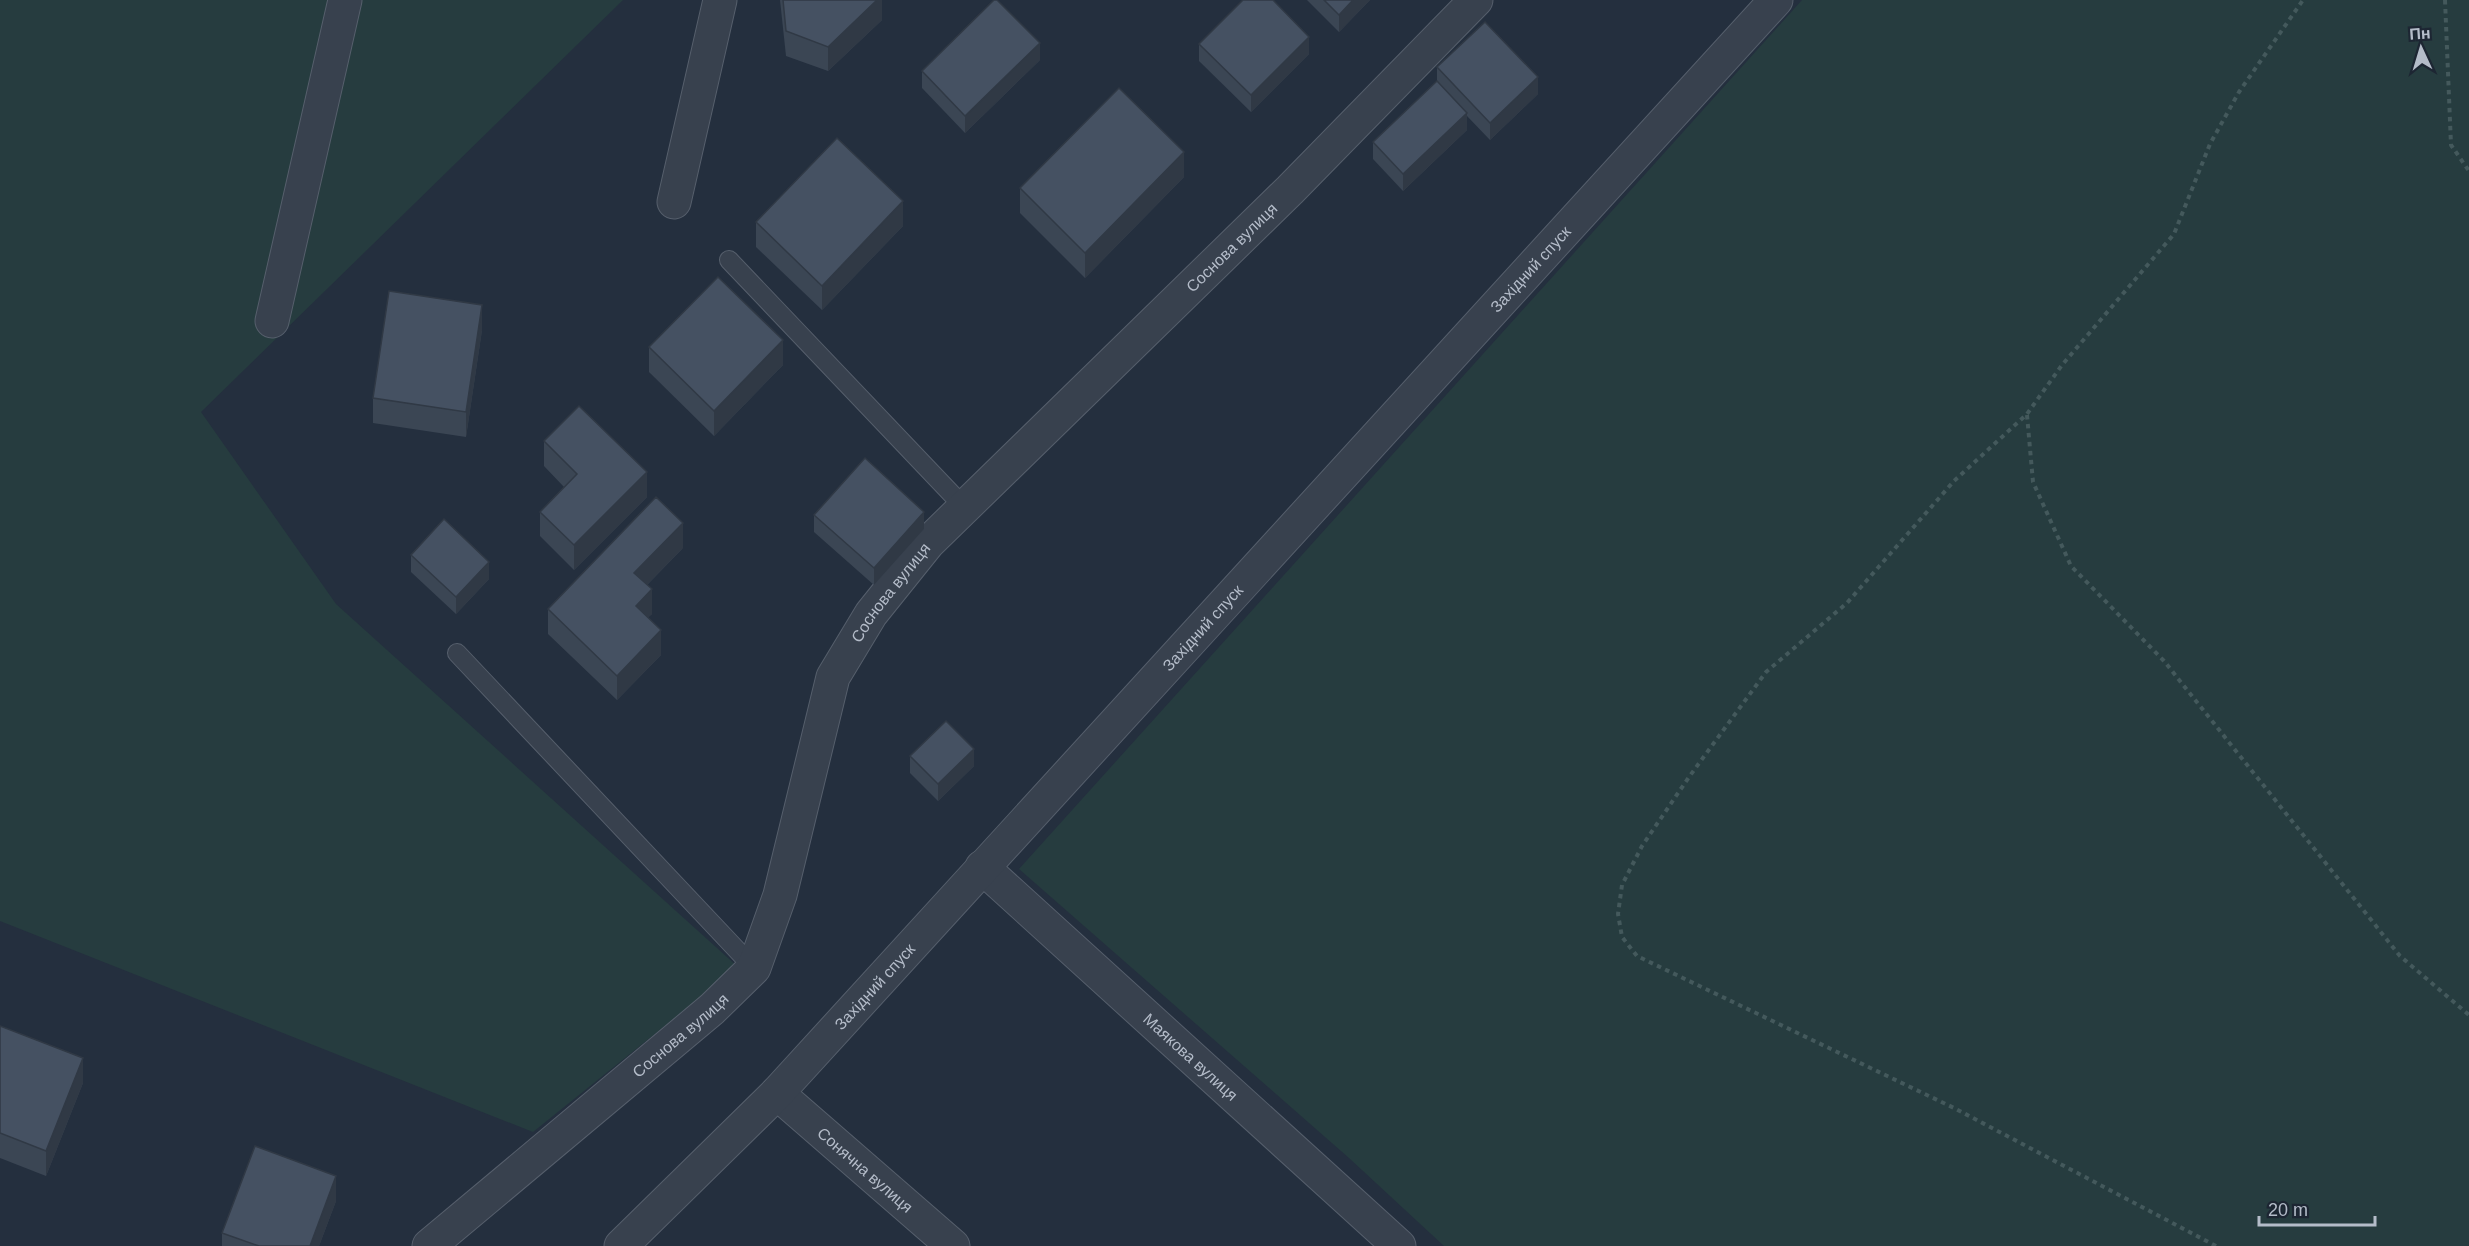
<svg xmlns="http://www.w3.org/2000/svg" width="2469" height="1246" font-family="Helvetica,sans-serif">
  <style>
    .green { fill: #263c3f }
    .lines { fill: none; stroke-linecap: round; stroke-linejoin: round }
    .service-casing { stroke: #565f6c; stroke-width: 20 }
    .minor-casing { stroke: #565f6c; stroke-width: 35 }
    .path { stroke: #44595c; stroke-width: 4; stroke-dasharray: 4.5 4.5; stroke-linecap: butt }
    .service { stroke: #38414e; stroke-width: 18 }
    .minor { stroke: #38414e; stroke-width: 33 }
    .wall { fill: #3b4654 }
    .shaded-wall { fill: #303945 }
    .building { fill: #455162; stroke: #303945; stroke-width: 1.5 }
    .labels { text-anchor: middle; stroke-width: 4.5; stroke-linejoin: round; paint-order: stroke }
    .street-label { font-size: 16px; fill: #b4bcc9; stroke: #1d2633 }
  </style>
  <rect width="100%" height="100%" fill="#242f3e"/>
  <!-- green -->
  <g class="green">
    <polygon points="0,0 623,0 201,412 336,604 738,967 533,1132 0,921"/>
    <polygon points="1802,0 2469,0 2469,1246 1444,1246 1349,1158 1019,869"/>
  </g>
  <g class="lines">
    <defs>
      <g id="service">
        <polyline points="729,260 965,508"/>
        <polyline points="457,653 754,968"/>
      </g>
      <g id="minor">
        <polyline points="674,202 720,0"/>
        <polyline points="272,321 345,0"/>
        <path id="s1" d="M982 867 1399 1246"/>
        <path id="s2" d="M777 1093 953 1246"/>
        <path id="s3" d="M429 1246 712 1009 754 968 780 895 833 677 871 614 928 543 1290 190 1476 0"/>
        <path id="s4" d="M621 1246 777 1093 1776 0"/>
      </g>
    </defs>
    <!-- service casing -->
    <use href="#service" class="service-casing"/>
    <!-- minor casing -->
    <use href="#minor" class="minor-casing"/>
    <!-- path -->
    <g class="path">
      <polyline points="2445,0 2451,145 2469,171"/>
      <polyline points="2027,415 2033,482 2071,566 2164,661 2400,956 2469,1015"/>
      <polyline points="2216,1246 1954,1108 1637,956 1622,937 1618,914 1622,885 1642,846 1689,777 1766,672 1847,603 1954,481 2027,414 2062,365 2174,234 2210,144 2239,92 2303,0"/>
    </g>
    <!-- service -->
    <use href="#service" class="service"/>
    <!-- minor -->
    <use href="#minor" class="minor"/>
  </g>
  <!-- wall -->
  <g class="wall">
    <polygon points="780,0 882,0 882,20 828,71 786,56"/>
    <polygon points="1307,0 1370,0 1339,32"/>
    <polygon points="1199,44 1309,54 1251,112 1199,61"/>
    <polygon points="1040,60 965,133 922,88 922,71"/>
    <polygon points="1437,67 1538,94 1490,140 1467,116 1467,130 1403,191 1373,159 1373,142 1437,82"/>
    <polygon points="1184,177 1085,278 1020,213 1020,188"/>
    <polygon points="756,222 903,226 822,310 756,247"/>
    <polygon points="482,330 466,437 373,423 373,398"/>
    <polygon points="649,347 783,365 714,436 649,372"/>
    <polygon points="544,441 647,497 574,570 540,536 540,512 564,487 544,466"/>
    <polygon points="814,515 924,529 874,585 814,532"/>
    <polygon points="683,548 647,585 652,614 648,617 661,655 617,700 548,634 548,609"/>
    <polygon points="411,555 489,579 456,614 411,572"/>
    <polygon points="910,756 974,766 938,801 910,773"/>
    <polygon points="0,1026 83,1083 46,1176 0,1158"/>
    <polygon points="336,1201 319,1246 222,1246 222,1233"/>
  </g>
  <!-- shaded-wall -->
  <g class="shaded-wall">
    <polygon points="877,0 882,0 882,20 828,71 828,47"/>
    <polygon points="1353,0 1370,0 1339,32 1339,15"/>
    <polygon points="1309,37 1309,54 1251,112 1251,95"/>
    <polygon points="1040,43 1040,60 965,133 965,116"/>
    <polygon points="1538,77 1538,94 1490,140 1490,123"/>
    <polygon points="1467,113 1467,130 1403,191 1403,174"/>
    <polygon points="1184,152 1184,177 1085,278 1085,253"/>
    <polygon points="903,201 903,226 822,310 822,286"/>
    <polygon points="482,305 482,330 466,437 466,412"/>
    <polygon points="783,340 783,365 714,436 714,411"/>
    <polygon points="647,472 647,497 574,570 574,545"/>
    <polygon points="924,512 924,529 874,585 874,568"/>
    <polygon points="683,523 683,548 634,598 634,573"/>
    <polygon points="489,562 489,579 456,614 456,597"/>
    <polygon points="652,589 652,614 636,630 636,606"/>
    <polygon points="661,630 661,655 617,700 617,676"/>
    <polygon points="974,749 974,766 938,801 938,784"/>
    <polygon points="83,1058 83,1083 46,1176 46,1151"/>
    <polygon points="336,1176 336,1201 319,1246 310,1246"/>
  </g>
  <!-- building -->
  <g class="building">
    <polygon points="783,0 877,0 828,47 786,31"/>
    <polygon points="994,0 997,0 1040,43 965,116 922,71"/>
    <polygon points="1243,0 1273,0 1309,37 1251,95 1199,44"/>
    <polygon points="1324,0 1353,0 1339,15"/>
    <polygon points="1485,22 1538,77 1490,123 1437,67"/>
    <polygon points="1437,81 1467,113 1403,174 1373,142"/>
    <polygon points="1119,88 1184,152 1085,253 1020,188"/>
    <polygon points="837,138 903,201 822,286 756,222"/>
    <polygon points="718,277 783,340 714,411 649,347"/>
    <polygon points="389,291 482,305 466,412 373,398"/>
    <polygon points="579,406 647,472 574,545 540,512 577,474 544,441"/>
    <polygon points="865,458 924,512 874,568 814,515"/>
    <polygon points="656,497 683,523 634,573 652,589 636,606 661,630 617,676 548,609"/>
    <polygon points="444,519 489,562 456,597 411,555"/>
    <polygon points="946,721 974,749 938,784 910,756"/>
    <polygon points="0,1026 83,1058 46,1151 0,1133"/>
    <polygon points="255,1146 336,1176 310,1246 259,1246 222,1233"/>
  </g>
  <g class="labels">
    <!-- street labels -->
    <g class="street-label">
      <text dy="6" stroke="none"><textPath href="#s3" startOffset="1318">Соснова вулиця</textPath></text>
      <text dy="6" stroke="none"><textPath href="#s4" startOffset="1335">Західний спуск</textPath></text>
      <text dy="6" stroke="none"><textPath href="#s3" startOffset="832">Соснова вулиця</textPath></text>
      <text dy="6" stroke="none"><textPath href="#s4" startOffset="849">Західний спуск</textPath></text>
      <text dy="6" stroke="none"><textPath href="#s4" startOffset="363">Західний спуск</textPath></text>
      <text dy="6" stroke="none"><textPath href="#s3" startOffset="328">Соснова вулиця</textPath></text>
      <text dy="6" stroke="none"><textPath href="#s1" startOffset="282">Маякова вулиця</textPath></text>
      <text dy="6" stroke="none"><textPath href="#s2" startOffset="117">Сонячна вулиця</textPath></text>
    </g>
  </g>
  <!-- north arrow -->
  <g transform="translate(2421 48) rotate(356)" stroke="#1d2633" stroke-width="4.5" paint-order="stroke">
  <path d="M0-4.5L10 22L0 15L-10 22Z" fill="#b4bcc9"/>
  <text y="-9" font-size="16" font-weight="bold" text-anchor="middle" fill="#b4bcc9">Пн</text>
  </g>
  <!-- scale -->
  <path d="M2259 1216v9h116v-9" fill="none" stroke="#b4bcc9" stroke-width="3"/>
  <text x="2268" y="1216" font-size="18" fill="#b4bcc9" stroke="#1d2633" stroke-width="4.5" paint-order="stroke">20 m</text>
</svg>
